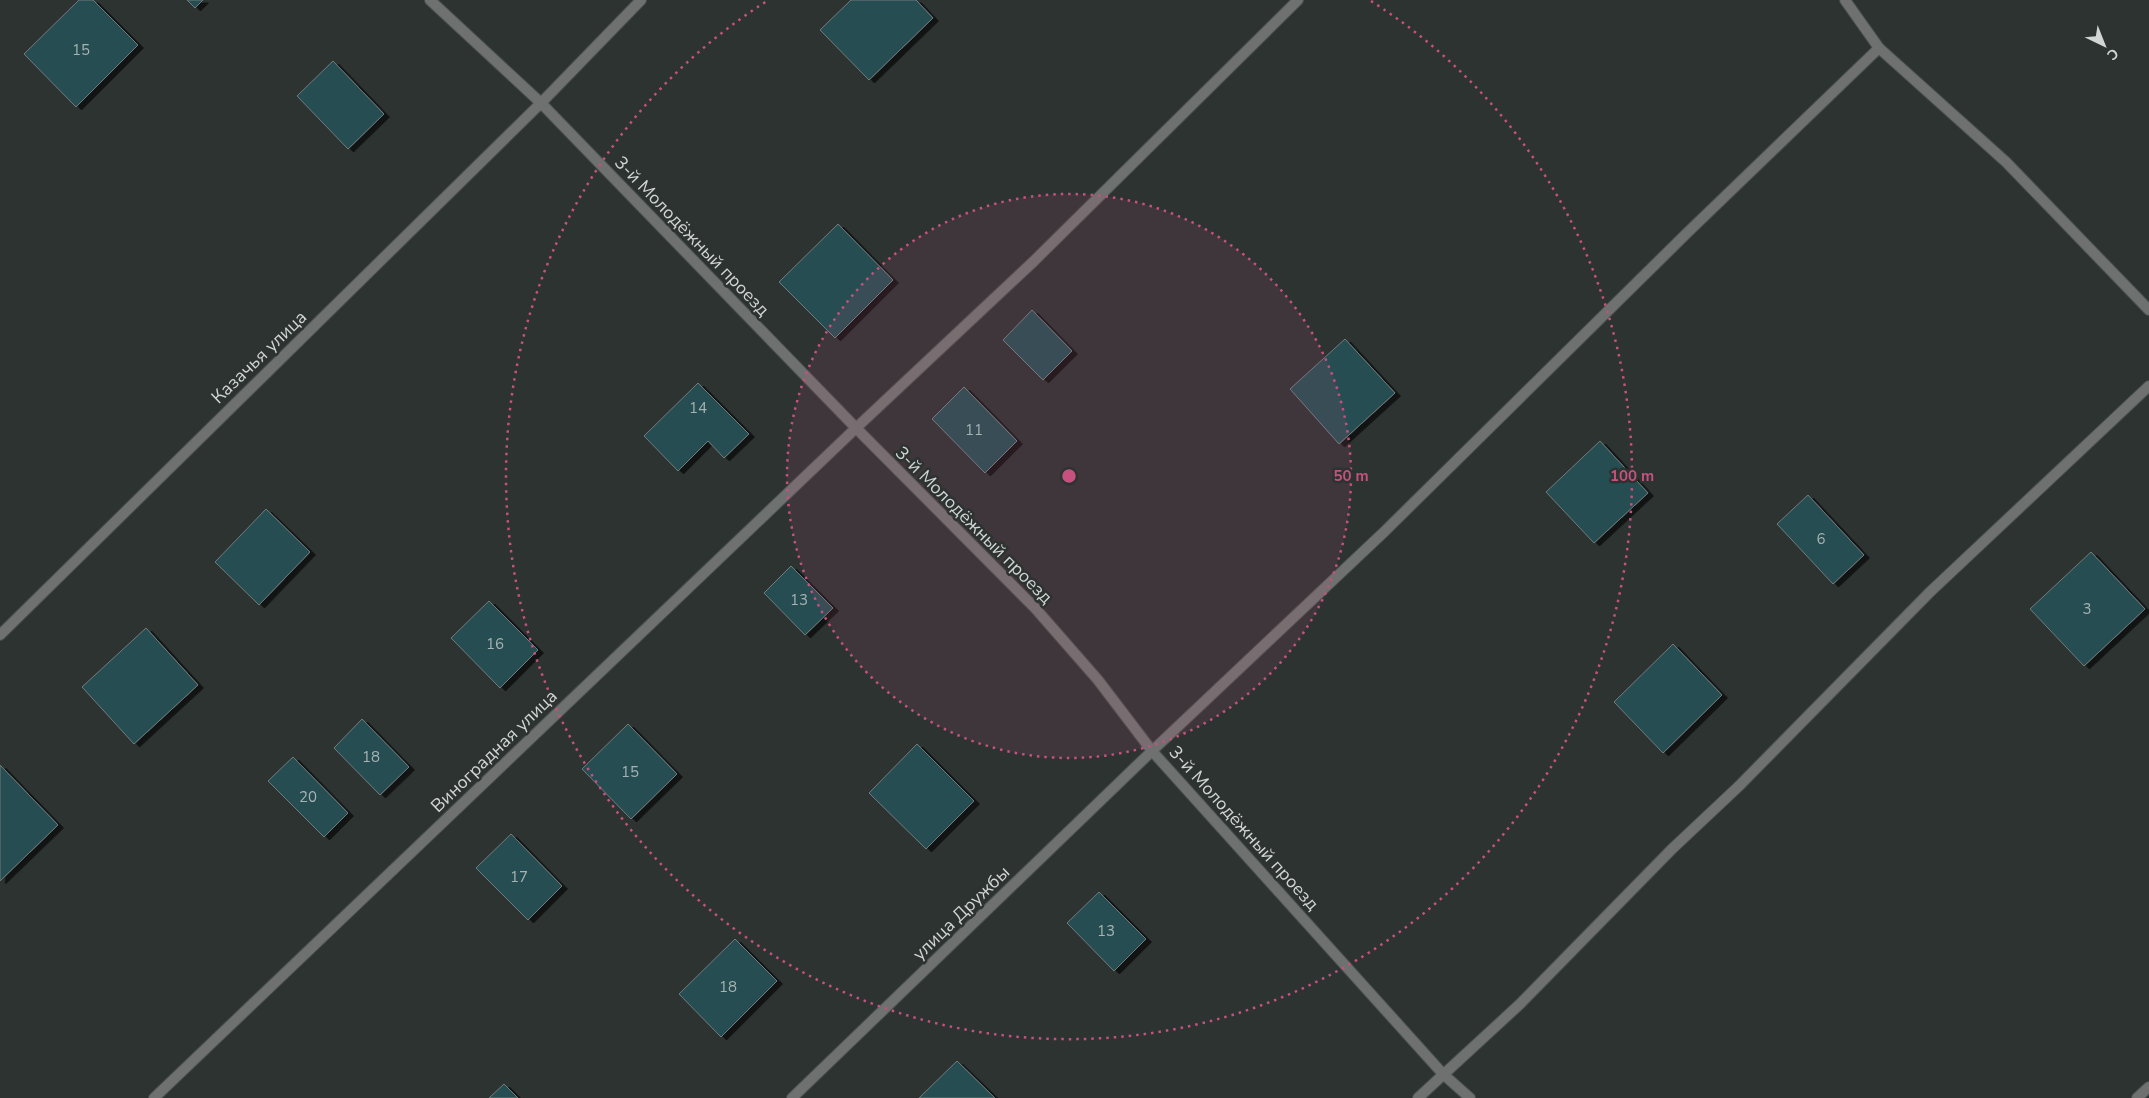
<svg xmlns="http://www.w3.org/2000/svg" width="2149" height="1098" font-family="'Nunito Sans',sans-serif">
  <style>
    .building { fill: #274e51; stroke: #737b7c; filter: url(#shadow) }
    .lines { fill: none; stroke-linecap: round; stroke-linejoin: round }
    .minor-casing { stroke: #4a504e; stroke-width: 12 }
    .minor { stroke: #6e716f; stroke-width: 10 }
    .ring { fill: none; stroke: #c6517f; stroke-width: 2.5; stroke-dasharray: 2.5 5 }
    .labels { text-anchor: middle; stroke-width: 5; stroke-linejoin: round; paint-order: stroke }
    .number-label { font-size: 15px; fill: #a6b3b3 }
    .street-label { font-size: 18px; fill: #d1d5d4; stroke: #2c3331 }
    .centre { fill: #c6517f; stroke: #2c3331; stroke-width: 2.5 }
    .ring-label { font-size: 15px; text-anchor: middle; font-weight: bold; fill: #c6517f; stroke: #2c3331; stroke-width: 5; stroke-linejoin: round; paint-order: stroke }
  </style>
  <defs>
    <filter id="shadow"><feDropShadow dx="5.5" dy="3" stdDeviation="0" flood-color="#0009"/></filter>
  </defs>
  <rect width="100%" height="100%" fill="#2c3331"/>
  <!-- building -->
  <g class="building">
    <polygon points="79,0 93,0 138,45 76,107 24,54"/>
    <polygon points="187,0 203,0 195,8"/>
    <polygon points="851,0 916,0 933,18 869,80 820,30"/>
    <polygon points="333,61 384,114 348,149 297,96"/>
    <polygon points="838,224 893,280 835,338 779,282"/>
    <polygon points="1032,310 1072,351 1043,380 1003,340"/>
    <polygon points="1345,339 1395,393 1339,444 1290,389"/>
    <polygon points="698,383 749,434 724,458 708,441 678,471 644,436"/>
    <polygon points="964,387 1017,441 985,473 932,419"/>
    <polygon points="1600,441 1648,493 1594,543 1546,492"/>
    <polygon points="1808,495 1864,555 1833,584 1777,524"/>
    <polygon points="266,509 310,552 259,605 215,562"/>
    <polygon points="2091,552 2145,609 2084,666 2030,609"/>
    <polygon points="791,566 833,608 805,635 764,593"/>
    <polygon points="489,601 538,650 500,688 451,638"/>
    <polygon points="146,628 198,685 134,744 82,687"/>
    <polygon points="1673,644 1722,695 1663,753 1614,702"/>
    <polygon points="362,719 409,767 380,795 334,748"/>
    <polygon points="628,724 677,774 631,819 582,769"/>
    <polygon points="917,744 974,801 926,849 869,793"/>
    <polygon points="293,757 348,813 324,837 268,781"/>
    <polygon points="0,765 58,825 0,881"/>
    <polygon points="511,834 562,886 528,920 476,868"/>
    <polygon points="1099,892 1146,939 1114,971 1067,923"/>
    <polygon points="735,939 777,981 721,1037 679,994"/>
    <polygon points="957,1061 995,1098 919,1098"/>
    <polygon points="504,1084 518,1098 489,1098"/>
  </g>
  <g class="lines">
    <defs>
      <g id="minor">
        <polyline points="430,0 541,103 856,428 1035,608 1098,680 1152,751 1443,1074 1470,1098"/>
        <polyline points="1845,0 1879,48 2006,162 2149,310"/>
        <polyline points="0,635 541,103 641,0"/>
        <polyline points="154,1098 856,428 1034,261 1298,0"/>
        <polyline points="792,1098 1152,751 1384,532 1687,233 1879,48"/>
        <polyline points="1418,1098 1520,1004 1672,849 1739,786 1930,592 2149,386"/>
        <polyline points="2137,1098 2149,1087"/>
      </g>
    </defs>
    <!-- minor casing -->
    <use href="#minor" class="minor-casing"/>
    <!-- minor -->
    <use href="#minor" class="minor"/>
  </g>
  <!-- distance rings -->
  <circle cx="1069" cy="476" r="282" fill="#c6517f" fill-opacity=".12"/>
  <g class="ring">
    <circle cx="1069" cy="476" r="282"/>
    <path d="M1371 1A563 563 0 1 1 767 1"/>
  </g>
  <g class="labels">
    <!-- number labels -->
    <g class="number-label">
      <text x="81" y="55">15</text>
      <text x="698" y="413">14</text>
      <text x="974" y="435">11</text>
      <text x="1821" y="544">6</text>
      <text x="799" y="605">13</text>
      <text x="2087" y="614">3</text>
      <text x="495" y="649">16</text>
      <text x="371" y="762">18</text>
      <text x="630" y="777">15</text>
      <text x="308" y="802">20</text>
      <text x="519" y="882">17</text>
      <text x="1106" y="936">13</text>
      <text x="728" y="992">18</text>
    </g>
    <!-- street labels -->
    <g class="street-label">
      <text transform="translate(692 236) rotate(46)" y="6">3-й Молодёжный проезд</text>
      <text transform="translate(259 357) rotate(-44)" y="6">Казачья улица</text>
      <text transform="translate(974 525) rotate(45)" y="6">3-й Молодёжный проезд</text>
      <text transform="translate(494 751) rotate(-44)" y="6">Виноградная улица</text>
      <text transform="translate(1244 828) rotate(48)" y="6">3-й Молодёжный проезд</text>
      <text transform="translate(961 913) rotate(-44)" y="6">улица Дружбы</text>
    </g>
  </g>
  <circle cx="1069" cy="476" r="8" class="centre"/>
  <g class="ring-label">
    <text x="1351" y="481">50 m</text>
    <text x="1632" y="481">100 m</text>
  </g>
  <!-- north arrow -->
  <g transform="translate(2104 45) rotate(137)" stroke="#2c3331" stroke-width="4" paint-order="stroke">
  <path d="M0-4L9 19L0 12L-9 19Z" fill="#d1d5d4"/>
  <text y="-8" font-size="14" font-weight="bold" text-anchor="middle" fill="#d1d5d4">С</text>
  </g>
</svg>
